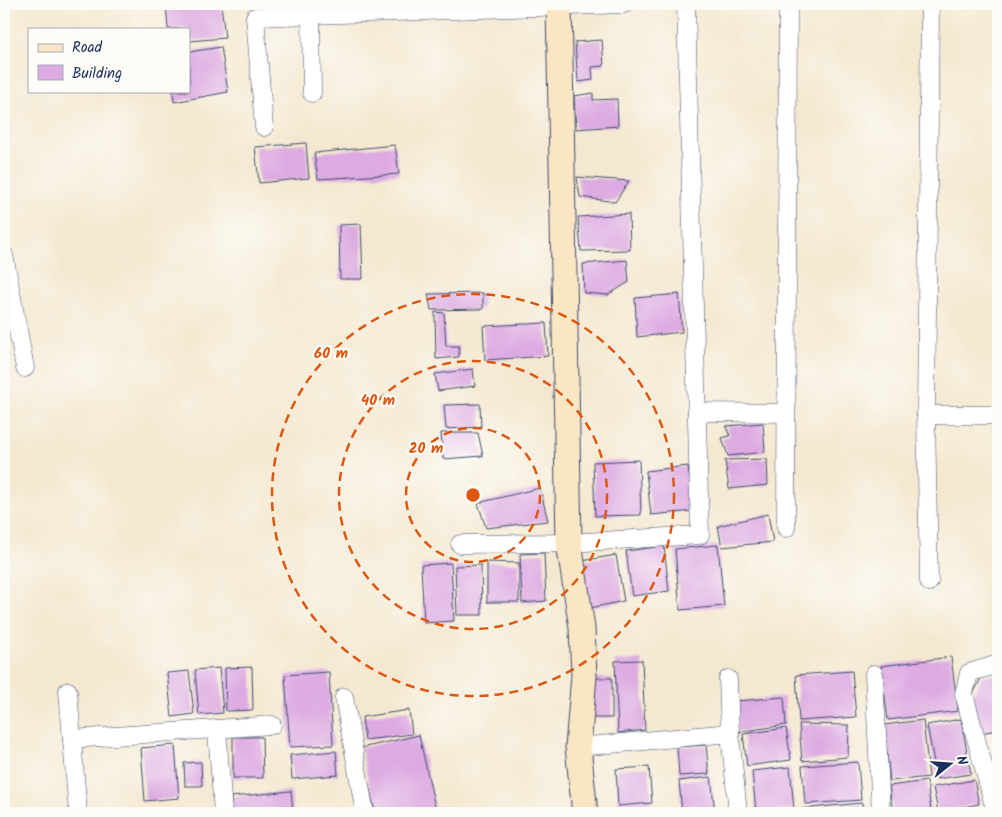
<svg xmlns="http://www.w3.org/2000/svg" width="1002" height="817" font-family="Kalam,sans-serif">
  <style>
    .building { fill: #ddaae2 }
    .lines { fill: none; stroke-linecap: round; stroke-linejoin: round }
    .street-casing { stroke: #3c4b6f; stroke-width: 19 }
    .secondary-casing { stroke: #3c4b6f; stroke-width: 27 }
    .street { stroke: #fff; stroke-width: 18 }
    .secondary { stroke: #fbe6c4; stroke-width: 25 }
    .ring { fill: none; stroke: #de5710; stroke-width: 2.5; stroke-dasharray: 9 6 }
    .centre { fill: #de5710; stroke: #fdfcf7; stroke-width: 2.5 }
    .ring-label { font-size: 15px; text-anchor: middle; font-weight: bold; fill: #de5710; stroke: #fdfcf7; stroke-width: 5; stroke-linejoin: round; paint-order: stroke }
  </style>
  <rect width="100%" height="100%" fill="#fdfcf7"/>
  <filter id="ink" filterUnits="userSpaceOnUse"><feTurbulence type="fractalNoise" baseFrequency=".02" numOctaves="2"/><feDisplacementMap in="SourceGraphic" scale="10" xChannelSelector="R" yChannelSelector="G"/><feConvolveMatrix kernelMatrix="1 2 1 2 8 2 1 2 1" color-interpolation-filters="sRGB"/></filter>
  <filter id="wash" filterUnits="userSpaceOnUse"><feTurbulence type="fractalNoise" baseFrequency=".0096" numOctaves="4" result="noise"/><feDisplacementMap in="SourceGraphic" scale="20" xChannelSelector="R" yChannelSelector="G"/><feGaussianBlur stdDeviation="1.12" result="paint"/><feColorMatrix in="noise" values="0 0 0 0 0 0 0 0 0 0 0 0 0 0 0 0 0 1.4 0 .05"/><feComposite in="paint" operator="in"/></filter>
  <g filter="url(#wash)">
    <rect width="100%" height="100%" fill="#f4e8d0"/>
    <g id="blocks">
      <!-- building -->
      <g class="building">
        <polygon points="166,4 221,4 225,38 189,41 189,29 168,29"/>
        <polygon points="602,40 604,66 592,67 593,80 578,82 575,42"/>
        <polygon points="221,47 228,92 174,102 173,91 189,91 189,52"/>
        <polygon points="593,93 593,100 617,99 618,126 576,129 574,96"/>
        <polygon points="306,143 309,178 259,183 255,147"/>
        <polygon points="395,145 399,174 318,179 314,153"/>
        <polygon points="577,177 629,181 615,202 580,197"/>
        <polygon points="629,214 630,250 581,251 578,217"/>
        <polygon points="361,224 363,279 340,279 339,225"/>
        <polygon points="627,260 629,282 608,295 584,293 583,264"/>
        <polygon points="483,293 483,309 431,310 428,294"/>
        <polygon points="679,294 682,332 637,337 635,298"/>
        <polygon points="435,312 444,313 446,346 459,346 459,357 436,359"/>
        <polygon points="546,323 548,356 485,360 483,326"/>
        <polygon points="473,369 475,386 438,391 435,374"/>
        <polygon points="480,404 481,427 446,429 444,405"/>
        <polygon points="763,423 765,452 728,456 722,438 730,436 726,426"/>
        <polygon points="441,433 478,433 483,456 443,459"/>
        <polygon points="767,459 768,485 729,489 725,460"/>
        <polygon points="639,460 641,515 595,516 593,462"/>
        <polygon points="688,466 693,511 651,515 646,471"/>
        <polygon points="540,488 548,521 486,528 478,503"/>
        <polygon points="768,514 773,542 722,547 718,526"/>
        <polygon points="718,545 724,606 680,610 675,549"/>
        <polygon points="664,546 669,591 632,596 626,551"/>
        <polygon points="544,553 546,601 522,603 520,554"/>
        <polygon points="616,555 624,601 590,608 582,561"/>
        <polygon points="487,562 519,563 519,602 487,602"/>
        <polygon points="451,563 454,621 424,623 421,565"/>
        <polygon points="481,565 482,615 457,615 455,566"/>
        <polygon points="951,657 958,711 888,720 881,666"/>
        <polygon points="642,660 645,730 618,733 615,661"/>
        <polygon points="252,667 253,710 226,711 225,668"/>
        <polygon points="219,668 223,713 199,715 195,670"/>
        <polygon points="189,671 194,714 172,717 167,673"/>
        <polygon points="852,671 856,717 799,721 796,675"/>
        <polygon points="329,672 333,745 290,747 285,675"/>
        <polygon points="998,675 998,730 980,733 971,698 982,676"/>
        <rect x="589" y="678" width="23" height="40"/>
        <polygon points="784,697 786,725 737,732 736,701"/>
        <polygon points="409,710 412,734 365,740 362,717"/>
        <polygon points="961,719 971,774 937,779 927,725"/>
        <polygon points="923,720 929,777 890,781 884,725"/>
        <polygon points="799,724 849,725 848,757 802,761"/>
        <polygon points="786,728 791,760 747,766 743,734"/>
        <polygon points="419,735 435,807 406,813 375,813 361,748"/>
        <polygon points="233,737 262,737 263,778 233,778"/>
        <polygon points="175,745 179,798 145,801 141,748"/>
        <polygon points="706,745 709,774 679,776 677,747"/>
        <polygon points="336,751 338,775 292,779 290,755"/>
        <polygon points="201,762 202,786 185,786 184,763"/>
        <polygon points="858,762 861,800 805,804 802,766"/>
        <polygon points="649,767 652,803 618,806 616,769"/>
        <polygon points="790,767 794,809 756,812 752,771"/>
        <polygon points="711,777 715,813 682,813 679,781"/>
        <polygon points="974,780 979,804 938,812 933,787"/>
        <polygon points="927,781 931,811 893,813 889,786"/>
        <polygon points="291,791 293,811 232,813 231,797"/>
        <polygon points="862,803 863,813 801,813 801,809"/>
      </g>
    </g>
  </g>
  <g filter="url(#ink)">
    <use href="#blocks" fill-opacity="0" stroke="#3c4b6f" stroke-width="1"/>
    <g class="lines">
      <defs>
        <g id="street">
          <polyline points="311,15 312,93"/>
          <polyline points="264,127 255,17 624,4"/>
          <polyline points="4,255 25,368"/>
          <polyline points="697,412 786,413"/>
          <polyline points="926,415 998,415"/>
          <polyline points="786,528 788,4"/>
          <polyline points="460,544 569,543 700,535 686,4"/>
          <polyline points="929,582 926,415 930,4"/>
          <polyline points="874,674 881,813"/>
          <polyline points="728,679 730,733"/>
          <polyline points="68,691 78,813"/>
          <polyline points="344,697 365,813"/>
          <polyline points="217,730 223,813"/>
          <polyline points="72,739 272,725"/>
          <polyline points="578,747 730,733 738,813"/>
          <polyline points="996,813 964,694 969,673 998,664"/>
        </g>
        <polyline id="secondary" points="559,4 569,543 582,628 584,676 578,747 585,813"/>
      </defs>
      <!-- street casing -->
      <use href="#street" class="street-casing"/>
      <!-- secondary casing -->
      <use href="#secondary" class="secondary-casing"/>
      <!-- street -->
      <use href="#street" class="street"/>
      <!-- secondary -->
      <use href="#secondary" class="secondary"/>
    </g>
  </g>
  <!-- distance rings -->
  <g class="ring">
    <circle cx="473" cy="495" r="67"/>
    <circle cx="473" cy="495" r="134"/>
    <circle cx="473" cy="495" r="201"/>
  </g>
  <circle cx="473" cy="495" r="8" class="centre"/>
  <g class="ring-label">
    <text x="331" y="358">60 m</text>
    <text x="378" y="405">40 m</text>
    <text x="426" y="453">20 m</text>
  </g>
  <!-- margin -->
  <rect width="1002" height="817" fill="none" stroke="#fdfcf7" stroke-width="20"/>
  <!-- legend -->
  <rect x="28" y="28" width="162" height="65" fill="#fdfcf7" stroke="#a3aaba"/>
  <rect x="38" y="44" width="25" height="8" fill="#fbe6c4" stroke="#a3aaba"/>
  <text x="72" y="52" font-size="15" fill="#1b2f5e">Road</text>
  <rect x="38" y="65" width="25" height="15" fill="#ddaae2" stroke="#a3aaba"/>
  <text x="72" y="78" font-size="15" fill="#1b2f5e">Building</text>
  <!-- north arrow -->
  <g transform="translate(950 764) rotate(73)" stroke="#fdfcf7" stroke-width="4" paint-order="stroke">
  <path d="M0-4L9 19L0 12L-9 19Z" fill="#1b2f5e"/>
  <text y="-8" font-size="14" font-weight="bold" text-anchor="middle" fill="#1b2f5e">N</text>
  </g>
</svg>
